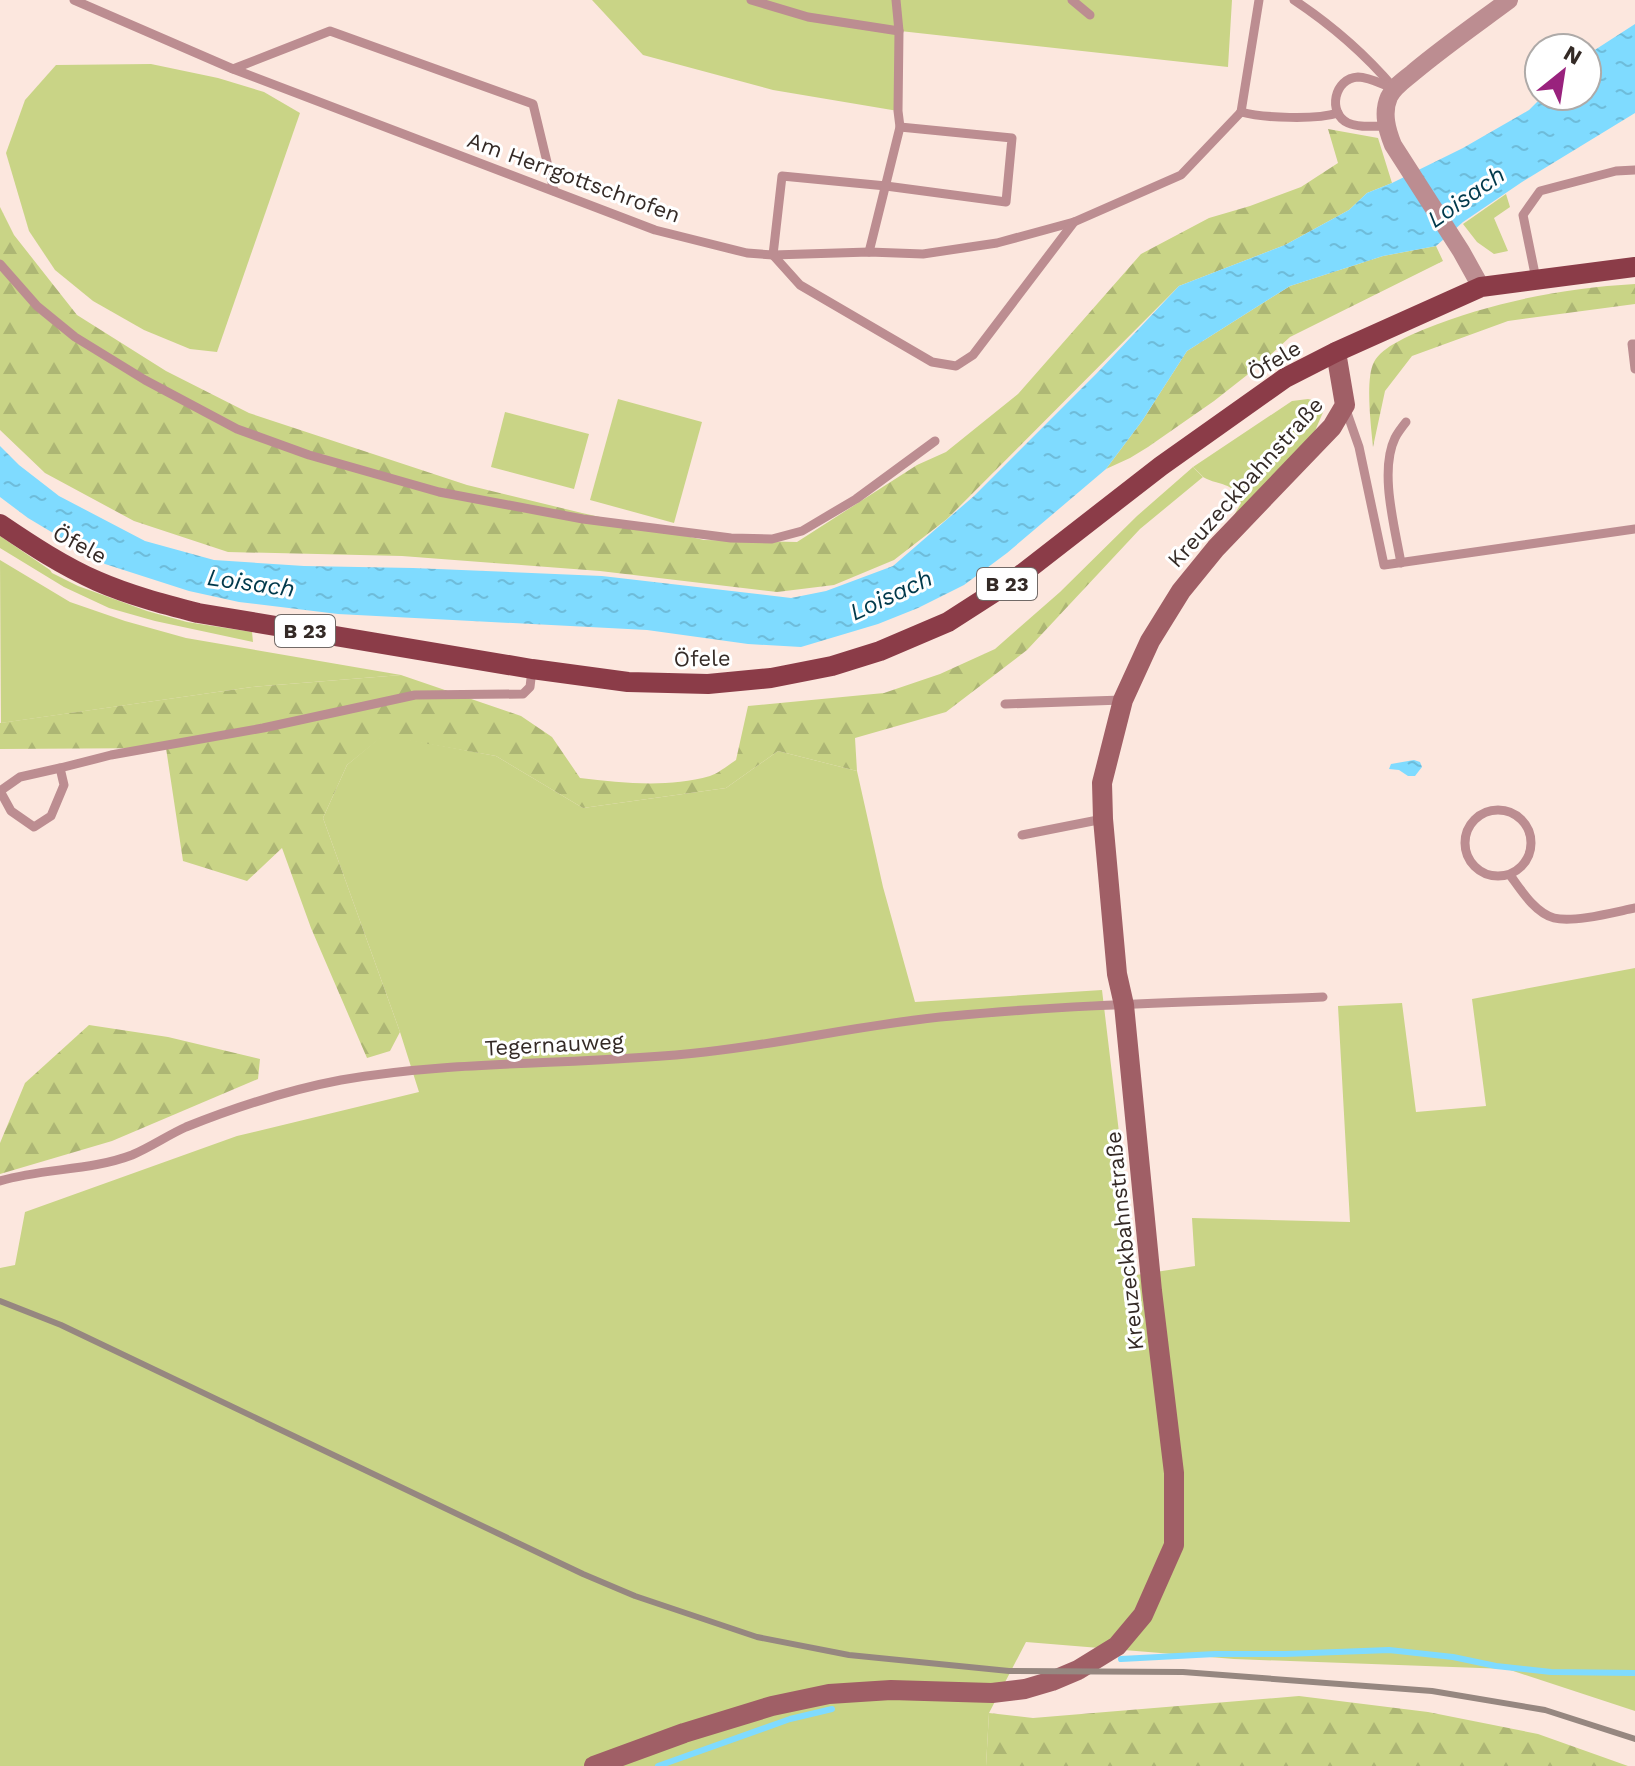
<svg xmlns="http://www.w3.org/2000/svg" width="1635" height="1766" font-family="'Work Sans',sans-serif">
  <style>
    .green { fill: #c9d486 }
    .forest { fill: url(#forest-firs) }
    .water { fill: url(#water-ripples) }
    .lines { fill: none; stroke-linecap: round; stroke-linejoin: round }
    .stream { stroke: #7fdbff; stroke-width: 6 }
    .lane { stroke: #bc8d91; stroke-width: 9 }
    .street { stroke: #bc8d91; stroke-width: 18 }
    .secondary { stroke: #a05f66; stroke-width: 20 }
    .primary { stroke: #8b3c48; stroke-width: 20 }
    .rail { stroke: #968780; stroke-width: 6 }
    .labels { text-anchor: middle; stroke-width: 6; stroke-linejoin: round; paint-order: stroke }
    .shield { fill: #fff; stroke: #716a67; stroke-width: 2 }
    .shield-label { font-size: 20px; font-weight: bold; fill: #342a26 }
    .street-label { font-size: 22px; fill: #342a26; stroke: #fff }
    .water-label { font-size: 24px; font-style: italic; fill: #00394b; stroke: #fff }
  </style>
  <defs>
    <pattern id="forest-firs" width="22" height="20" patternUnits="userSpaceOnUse" patternTransform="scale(2)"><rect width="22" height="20" fill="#c9d486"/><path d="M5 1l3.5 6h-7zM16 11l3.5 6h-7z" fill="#adb674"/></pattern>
    <pattern id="water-ripples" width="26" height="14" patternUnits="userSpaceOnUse" patternTransform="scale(2)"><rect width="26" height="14" fill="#7fdbff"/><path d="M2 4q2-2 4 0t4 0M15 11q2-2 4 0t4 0" fill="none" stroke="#6ebcda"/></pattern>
  </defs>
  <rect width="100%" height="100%" fill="#fce7de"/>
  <!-- green -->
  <g class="green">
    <polygon points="592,0 1232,0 1228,67 900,31 898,111 773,90 643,55"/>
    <polygon points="151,64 218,78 264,92 300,113 217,352 190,349 144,330 93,301 55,270 29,231 6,153 25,100 56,65"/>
    <polygon points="1506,194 1510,207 1494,218 1508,251 1494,254 1477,242 1463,224"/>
    <polygon points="618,399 702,422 674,523 590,500"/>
    <path d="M1308 399 1322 402 1324 410 1302 461 1216 548 1241 503C1232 480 1221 487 1203 477 1203 476 1194 468 1193 467L1292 401Z"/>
    <polygon points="505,412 589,434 574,489 491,467"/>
    <polygon points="0,536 50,570 52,573 78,586 147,611 187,622 252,632 253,642 155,621 109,608 64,587 0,548"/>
    <polygon points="0,560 70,602 125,621 186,638 401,675 252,687 1,723"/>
    <polygon points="383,735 496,756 583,808 726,788 778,751 857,771 883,887 915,1002 1102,990 1136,1275 1195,1266 1192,1218 1350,1222 1338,1006 1402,1003 1416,1112 1486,1106 1472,999 1635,968 1635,1711 1507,1669 1234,1659 1026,1642 989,1713 986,1766 0,1766 0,1268 15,1265 25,1212 237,1136 419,1092 400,1032 323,818 347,765"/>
  </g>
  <!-- forest -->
  <g class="forest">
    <polygon points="1328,129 1378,138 1392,183 1367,193 1349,210 1285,245 1179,286 947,519 894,560 834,585 777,592 600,571 402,556 228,552 134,521 45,473 0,430 0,207 14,235 77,315 166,371 249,413 467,485 582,513 704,540 797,542 917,465 946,452 1018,394 1141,254 1209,218 1250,206 1301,187 1338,163"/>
    <polygon points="1436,246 1443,261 1290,337 1256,368 1214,401 1148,447 1130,458 1106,469 1142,421 1187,351 1290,286 1383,256"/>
    <path d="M1635 284V304L1508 321 1412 356 1385 391 1373 447C1371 426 1365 379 1374 362 1383 346 1409 336 1425 329 1492 302 1564 288 1635 284Z"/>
    <path d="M1193 467 1203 477 1140 529 1027 650 946 712 855 738 857 771 778 751 726 788 583 808 496 756 383 736 347 765 323 818 400 1032 390 1051 367 1058 311 928 282 848 247 881 183 861 166 748 0 749V723L252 687 401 675 521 716 552 737 580 778C623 783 667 788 710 776 719 773 728 765 736 760L748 706 884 693 940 674 995 649 1060 592 1137 516Z"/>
    <polygon points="89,1025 168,1037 260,1059 258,1079 112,1141 0,1174 0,1143 25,1083"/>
    <polygon points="1299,1696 1428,1712 1538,1734 1628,1766 986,1766 989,1713 1033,1718"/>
  </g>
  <!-- water -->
  <g class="water">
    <polygon points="1635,24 1635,113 1522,182 1463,222 1436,246 1383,256 1290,286 1187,351 1142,421 1106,469 1007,553 964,585 918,608 878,624 801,647 748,644 647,630 338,614 239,602 189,591 105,564 28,518 0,497 0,446 19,465 59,496 145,541 214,560 304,566 413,568 602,576 791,598 826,591 893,566 974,496 1099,371 1179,286 1285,245 1349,210 1367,193 1392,183 1463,148 1529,110 1543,96 1587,96 1587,55"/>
    <polygon points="1414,760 1420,762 1422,767 1415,776 1408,776 1399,770 1389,769 1391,764"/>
  </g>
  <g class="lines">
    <!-- stream -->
    <g class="stream">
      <polyline points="1121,1659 1215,1654 1285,1654 1389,1650 1453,1657 1496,1666 1551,1672 1635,1673"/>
      <polyline points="658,1766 790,1719 832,1709"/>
    </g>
    <!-- lane -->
    <g class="lane">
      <polyline points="74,0 233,69 655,230 747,253 773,255 869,252 923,254 997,243 1074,222 1181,175 1241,112"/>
      <polyline points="751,0 808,17 899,31"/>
      <polyline points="1072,0 1090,15"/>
      <path d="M1294 0C1330 24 1365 54 1393 87"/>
      <polyline points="233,69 330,31 533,104 554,191"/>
      <polyline points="1241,112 1259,0"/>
      <path d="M1241 112C1263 118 1316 120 1338 113"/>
      <path d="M1386 126C1374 126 1359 128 1348 123 1327 113 1334 78 1358 77 1370 77 1383 85 1395 89"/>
      <polyline points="900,127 1012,138 1006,202 886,186 782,176 773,255 800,285 932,362 956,366 973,355 1074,222"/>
      <polyline points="869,252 900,127 898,111 899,31 896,0"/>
      <polyline points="0,264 37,306 75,337 145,380 237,429 309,455 439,492 583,519 731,538 772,539 802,531 856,499 935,441"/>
      <polyline points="1536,279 1523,215 1540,191 1616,171 1635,170"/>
      <polyline points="1635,344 1632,344 1635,369"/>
      <polyline points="1345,407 1359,447 1384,565 1635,529"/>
      <path d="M1401 563C1395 528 1379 471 1395 438 1398 432 1402 427 1406 422"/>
      <polyline points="1005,704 1122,700"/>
      <polyline points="0,791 11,811 34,827 51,816 64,785 60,768 111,755 263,728 415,695 523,694 530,687 532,670"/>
      <polyline points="0,791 20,777 60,768"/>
      <circle cx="1498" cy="843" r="33"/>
      <polyline points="1022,835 1103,819"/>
      <path d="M1510 875C1521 890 1535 913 1554 918 1574 923 1615 912 1635 908"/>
      <path d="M0 1181C43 1168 90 1171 132 1155 151 1147 168 1135 186 1127 236 1107 288 1090 341 1080 461 1059 584 1066 705 1052 788 1043 869 1023 952 1016 1075 1004 1200 1002 1323 997"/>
    </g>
    <!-- street -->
    <path class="street" d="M1481 287 1461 251 1393 145C1387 130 1382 113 1389 97 1394 86 1406 79 1415 71 1445 46 1478 23 1509 0"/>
    <!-- secondary -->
    <polyline class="secondary" points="594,1766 684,1733 772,1706 829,1694 891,1690 992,1693 1025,1689 1052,1681 1078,1670 1117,1646 1143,1615 1174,1545 1174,1473 1152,1291 1124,1005 1117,974 1103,819 1102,783 1123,700 1150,641 1181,591 1216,548 1332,427 1345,405 1336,352"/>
    <!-- primary -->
    <path class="primary" d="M0 524C31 545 63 566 97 581 129 595 163 604 198 613L532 669 628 682 708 684 771 678 832 666 880 651 948 622 1018 577 1161 466 1285 378 1336 352 1481 287 1635 267"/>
    <!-- rail -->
    <polyline class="rail" points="0,1301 61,1325 583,1574 635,1596 757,1637 849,1655 1009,1671 1183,1672 1432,1691 1545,1710 1635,1739"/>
  </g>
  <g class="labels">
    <!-- shield labels -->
    <g class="shield">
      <rect x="977" y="568" width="60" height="32" rx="6"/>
      <rect x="275" y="615" width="60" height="32" rx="6"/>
    </g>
    <g class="shield-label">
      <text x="1007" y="591">B 23</text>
      <text x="305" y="638">B 23</text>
    </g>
    <!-- street labels -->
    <g class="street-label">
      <text transform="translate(574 177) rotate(20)" y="8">Am Herrgottschrofen</text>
      <text transform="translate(1274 360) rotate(-31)" y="8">Öfele</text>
      <text transform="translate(1245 482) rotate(-48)" y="8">Kreuzeckbahnstraße</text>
      <text transform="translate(80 544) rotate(28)" y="8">Öfele</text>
      <text transform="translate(702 658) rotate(-1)" y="8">Öfele</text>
      <text transform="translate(554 1044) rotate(-3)" y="8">Tegernauweg</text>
      <text transform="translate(1124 1241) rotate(-96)" y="8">Kreuzeckbahnstraße</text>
    </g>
    <!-- water labels -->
    <g class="water-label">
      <text transform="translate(1466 197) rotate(-35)" y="8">Loisach</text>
      <text transform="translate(251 583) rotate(8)" y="8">Loisach</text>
      <text transform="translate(891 595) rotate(-25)" y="8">Loisach</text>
    </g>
  </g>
  <!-- north arrow -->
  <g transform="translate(1563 72) rotate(30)"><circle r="38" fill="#ffffff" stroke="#aeaaa8" stroke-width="2"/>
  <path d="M0-6L14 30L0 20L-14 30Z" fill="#99227d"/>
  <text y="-12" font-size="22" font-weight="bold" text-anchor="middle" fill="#342a26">N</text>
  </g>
</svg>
